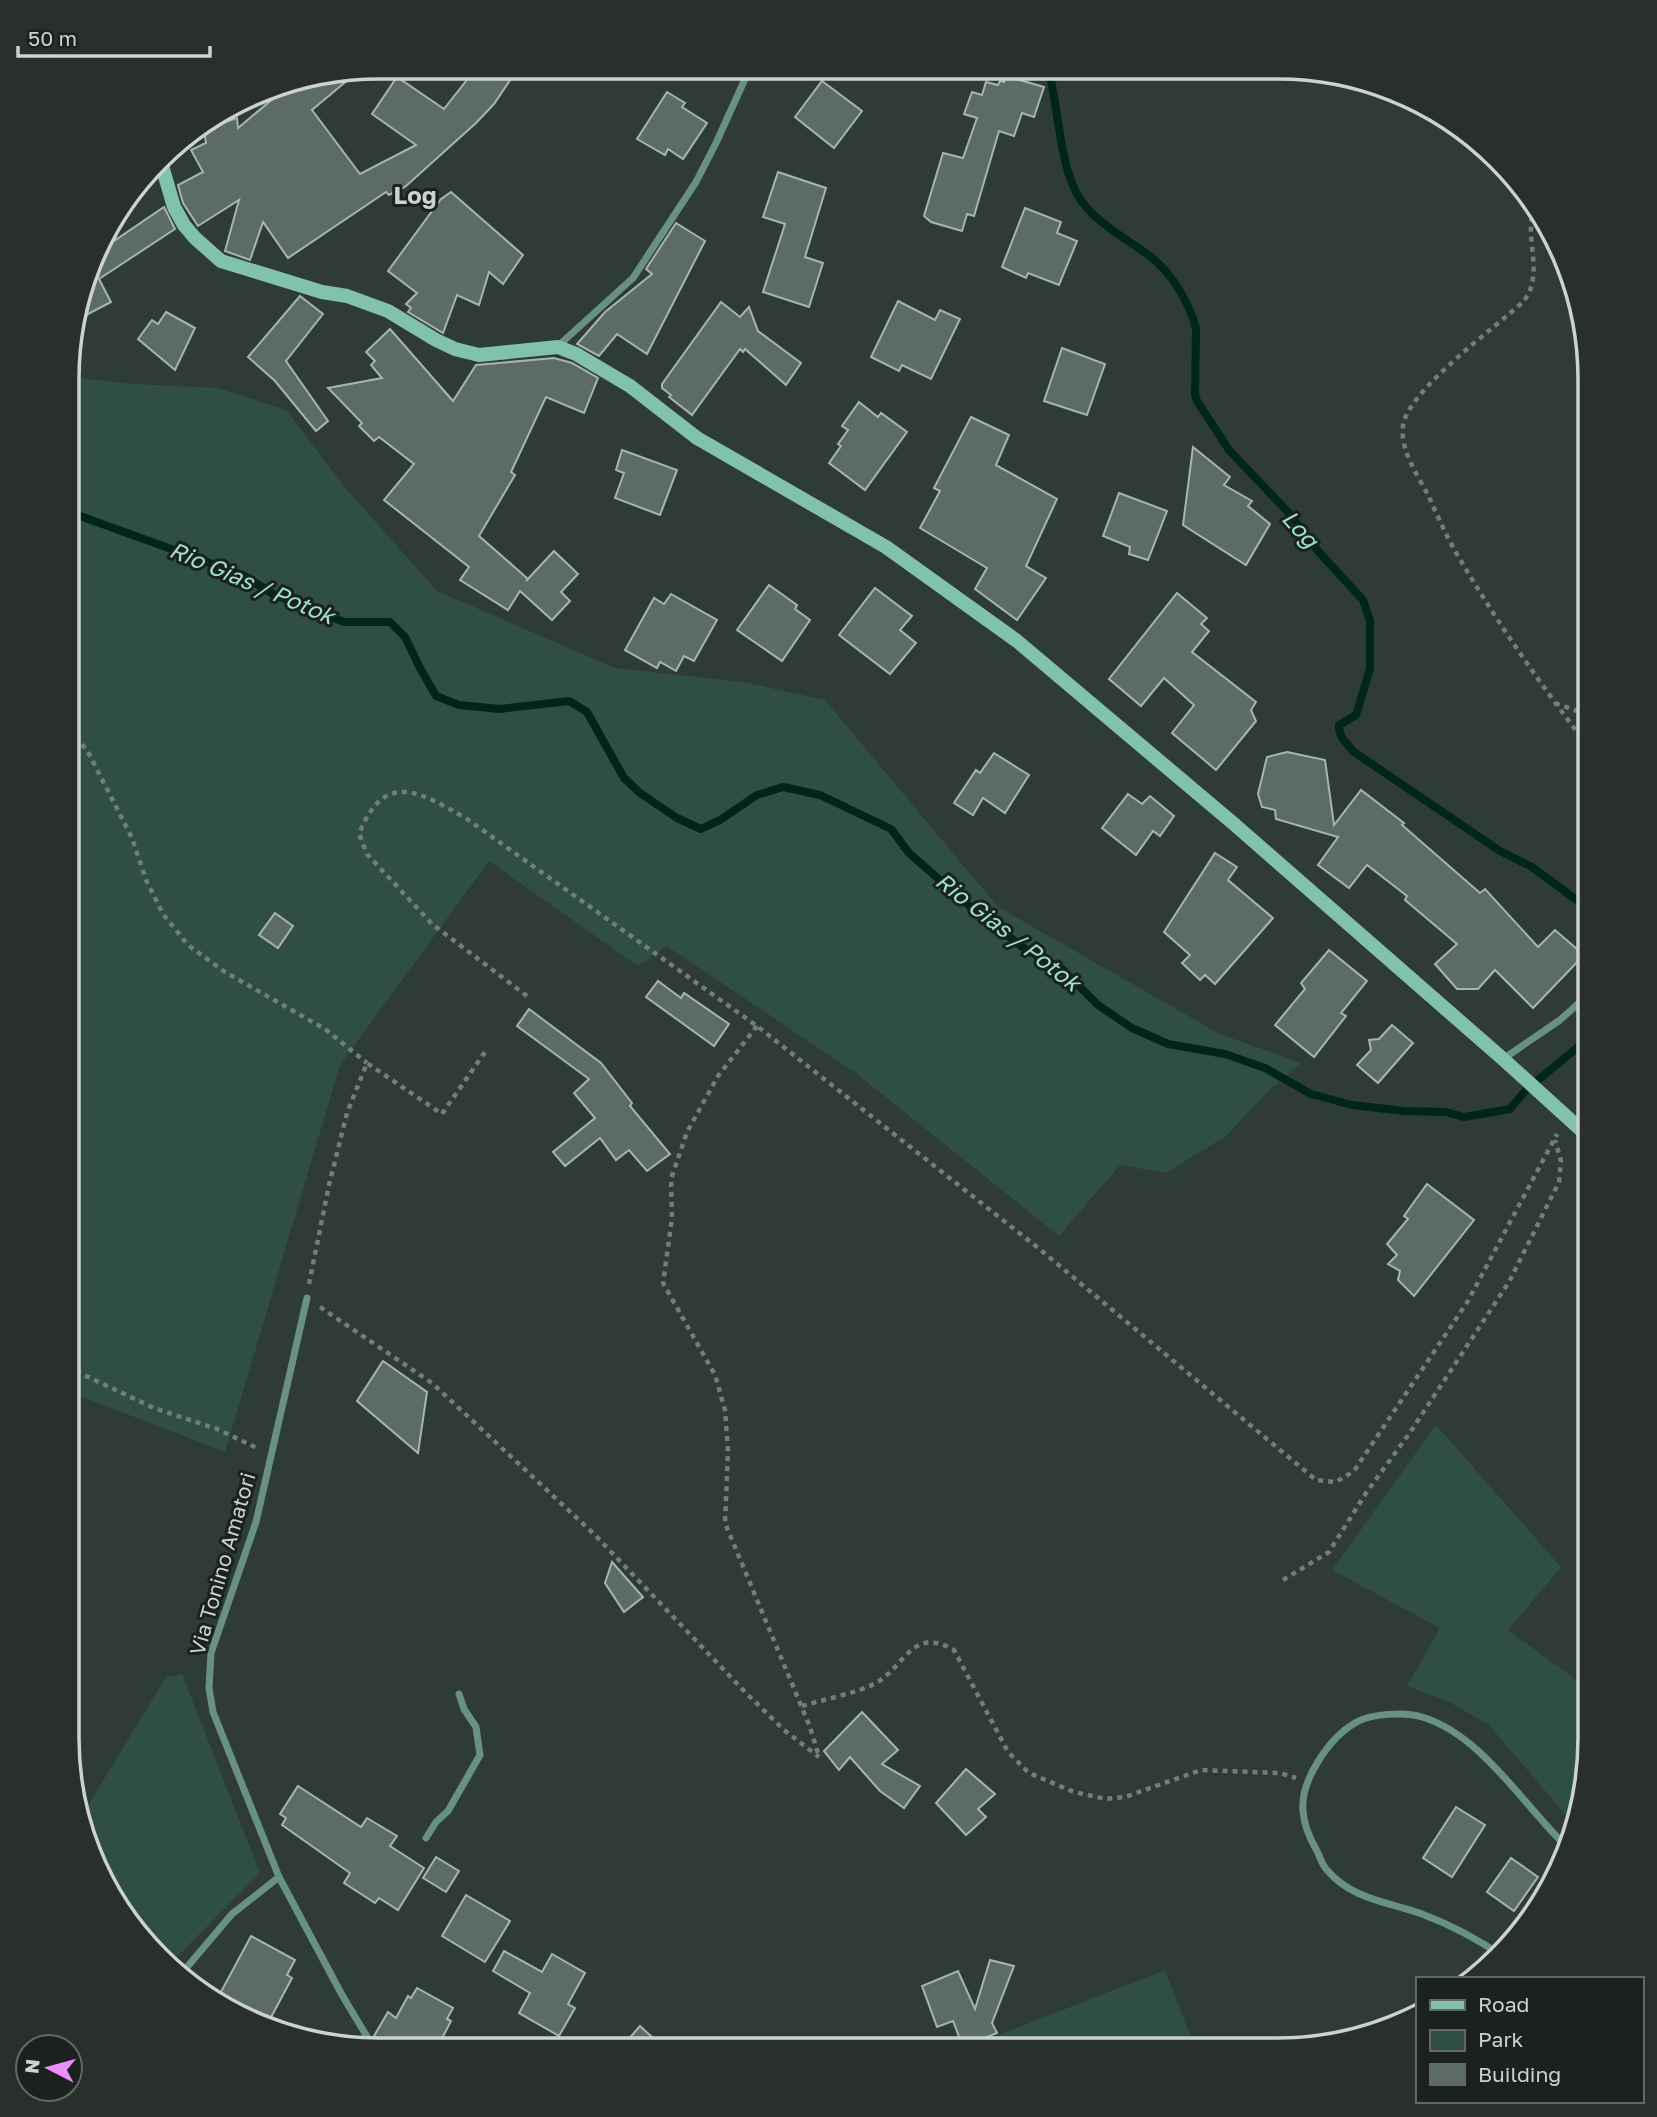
<svg xmlns="http://www.w3.org/2000/svg" width="1657" height="2117" font-family="'Golos Text',sans-serif">
  <style>
    .green { fill: #2f4f45 }
    .lines { fill: none; stroke-linecap: round; stroke-linejoin: round }
    .stream { stroke: #00251b; stroke-width: 8 }
    .building { fill: #5d6b66; stroke: #a6b5b0; stroke-width: 2 }
    .path { stroke: #737d79; stroke-width: 4.5; stroke-dasharray: 5 5; stroke-linecap: butt }
    .street { stroke: #699183; stroke-width: 7 }
    .secondary { stroke: #81c2ad; stroke-width: 14 }
    .labels { text-anchor: middle; stroke-width: 6; stroke-linejoin: round; paint-order: stroke }
    .street-label { font-size: 21px; fill: #cbd3d0; stroke: #1b211f }
    .water-label { font-size: 23px; font-style: italic; fill: #9be2ca; stroke: #1b211f }
    .quarter-label { font-size: 24px; font-weight: bold; fill: #cbd3d0; stroke: #1b211f }
    .rim { fill: none; stroke: #cbd3d0; stroke-width: 3.5 }
  </style>
  <rect width="100%" height="100%" fill="#2f3b37"/>
  <!-- green -->
  <g class="green">
    <polygon points="69,377 135,384 218,388 286,410 347,490 437,591 615,668 743,682 825,700 998,907 1220,1034 1301,1063 1266,1093 1226,1136 1166,1173 1120,1165 1059,1236 857,1074 667,946 638,966 489,861 340,1065 225,1452 80,1396 67,1386"/>
    <polygon points="1436,1425 1561,1567 1508,1630 1590,1690 1590,1758 1571,1821 1488,1724 1449,1702 1407,1686 1440,1628 1332,1570"/>
    <polygon points="182,1674 260,1873 172,1962 108,1894 78,1822 166,1677"/>
    <polygon points="1165,1970 1196,2050 960,2050"/>
  </g>
  <g class="lines">
    <!-- stream -->
    <g class="stream">
      <path d="M1048 68C1059 107 1059 167 1080 199 1097 224 1127 239 1151 257 1172 273 1190 304 1196 329L1195 394 1197 401 1229 450 1288 512 1318 551 1363 600 1370 621V669L1356 715 1339 725C1338 736 1347 744 1354 752L1500 851 1532 867 1590 910"/>
      <polyline points="69,512 243,575 273,594 344,622 390,622 405,637 419,666 436,696 459,705 500,709 569,701 587,712 624,778 640,793 677,818 701,829 720,820 757,795 783,787 820,795 891,829 909,853 973,909 1025,949 1062,969 1098,1005 1132,1028 1168,1044 1225,1054 1265,1068 1311,1094 1352,1105 1404,1111 1446,1112 1464,1117 1510,1109 1526,1090 1590,1037"/>
    </g>
  </g>
  <!-- building -->
  <g class="building">
    <polygon points="477,67 519,67 494,104 476,123 405,187 389,195 386,192 288,258 263,222 250,260 225,251 239,200 198,226 183,203 178,185 203,172 191,150 206,143 204,129 237,118 238,128 294,81 361,69 312,110 360,174 416,145 372,114 397,77 444,109"/>
    <polygon points="1006,76 1044,87 1034,117 1022,113 1014,136 999,131 974,216 967,214 962,231 931,222 924,216 943,153 963,158 977,118 964,114 972,92 982,95 986,82 998,85 1000,81 1004,82"/>
    <polygon points="822,81 862,111 834,148 795,117"/>
    <polygon points="667,92 685,103 682,107 707,123 683,159 668,149 665,155 637,139"/>
    <polygon points="778,172 826,188 805,257 823,263 809,307 763,292 785,224 763,217"/>
    <polygon points="451,192 523,255 503,284 489,272 479,305 457,295 443,333 408,312 411,308 406,304 417,293 388,271 441,199"/>
    <polygon points="164,207 175,229 99,279 111,302 75,321 98,252"/>
    <polygon points="1025,208 1061,222 1057,233 1077,241 1059,285 1028,273 1026,278 1002,267"/>
    <polygon points="676,223 705,241 647,354 617,334 599,356 577,344 605,312 652,274 646,269"/>
    <polygon points="300,296 323,314 286,361 328,421 316,431 275,381 248,357"/>
    <polygon points="898,301 935,320 940,310 960,319 931,379 902,365 899,371 871,357"/>
    <polygon points="721,302 740,317 749,307 758,331 801,363 786,385 745,349 743,352 740,349 692,415 669,397 671,395 662,388 662,384"/>
    <polygon points="166,312 195,328 175,370 138,339 152,320 158,324"/>
    <polygon points="390,329 453,401 476,365 554,358 572,363 598,378 584,413 546,397 511,472 515,475 479,536 528,579 526,581 554,551 578,574 561,592 570,601 552,620 520,591 508,610 460,580 469,567 384,500 414,464 379,437 374,441 359,426 362,423 328,388 382,378 371,365 375,361 366,352"/>
    <polygon points="1062,348 1105,364 1087,415 1044,401"/>
    <polygon points="859,402 878,417 881,413 907,432 865,490 829,463 841,446 838,444 848,430 842,426"/>
    <polygon points="971,417 1009,435 996,465 1057,499 1026,566 1046,578 1017,620 975,589 987,568 920,528 940,491 934,488"/>
    <polygon points="1193,447 1230,477 1224,485 1252,501 1248,506 1270,524 1246,565 1183,525"/>
    <polygon points="622,450 677,470 660,515 615,498 624,473 616,470"/>
    <polygon points="1119,493 1167,511 1148,560 1129,554 1130,547 1103,536"/>
    <polygon points="769,585 797,605 795,609 810,620 782,661 737,630"/>
    <polygon points="875,588 912,616 900,630 916,643 890,674 839,635"/>
    <polygon points="1177,593 1207,618 1201,624 1209,631 1192,652 1256,702 1251,710 1256,721 1216,770 1172,733 1194,705 1164,678 1141,706 1109,679"/>
    <polygon points="671,594 717,620 694,661 684,656 676,671 660,662 657,668 625,650 654,598 664,604"/>
    <polygon points="1287,752 1325,760 1334,825 1361,790 1404,823 1402,825 1480,893 1485,889 1538,947 1555,930 1584,955 1533,1008 1495,970 1478,989 1457,989 1435,964 1457,944 1405,900 1407,896 1367,865 1349,888 1318,865 1338,837 1276,819 1275,810 1262,807 1258,794 1267,757"/>
    <polygon points="994,753 1029,775 1005,813 983,798 973,815 954,803 976,770 980,773"/>
    <polygon points="1128,794 1142,804 1150,796 1174,816 1160,836 1153,831 1136,855 1102,828"/>
    <polygon points="1215,853 1237,867 1228,880 1273,918 1215,984 1205,975 1200,980 1182,963 1190,955 1164,932"/>
    <polygon points="275,913 293,926 278,948 259,935"/>
    <polygon points="1329,950 1367,981 1341,1013 1346,1016 1314,1057 1275,1025 1305,989 1301,983"/>
    <polygon points="658,981 681,998 684,993 729,1024 714,1046 646,997"/>
    <polygon points="529,1009 601,1063 632,1103 630,1106 670,1154 647,1171 629,1150 616,1160 600,1138 565,1166 553,1152 595,1118 574,1093 589,1079 517,1026"/>
    <polygon points="1392,1025 1413,1043 1378,1083 1357,1065 1371,1050 1369,1040 1379,1039"/>
    <polygon points="1427,1184 1474,1220 1414,1296 1398,1280 1400,1271 1388,1264 1397,1255 1387,1244 1408,1219 1404,1216"/>
    <polygon points="383,1361 427,1392 418,1453 357,1401"/>
    <polygon points="612,1562 643,1597 624,1612 605,1583"/>
    <polygon points="862,1712 898,1750 882,1764 920,1786 904,1808 880,1791 850,1757 839,1770 824,1751"/>
    <polygon points="966,1769 995,1794 978,1809 986,1817 966,1835 936,1803"/>
    <polygon points="298,1786 361,1827 367,1818 397,1836 390,1846 424,1868 398,1910 379,1898 375,1903 344,1883 350,1873 282,1825 286,1818 280,1814"/>
    <polygon points="1456,1807 1485,1825 1452,1877 1423,1858"/>
    <polygon points="436,1857 459,1871 446,1892 423,1878"/>
    <polygon points="1511,1858 1538,1877 1514,1911 1487,1892"/>
    <polygon points="466,1895 510,1921 485,1962 442,1936"/>
    <polygon points="251,1936 295,1960 287,1975 292,1978 269,2021 264,2018 260,2025 215,2003"/>
    <polygon points="504,1951 542,1972 552,1954 585,1973 568,2004 575,2008 559,2036 519,2013 530,1993 493,1971"/>
    <polygon points="990,1960 1014,1966 992,2023 997,2033 963,2047 953,2021 937,2027 922,1986 958,1971 975,2009"/>
    <polygon points="417,1988 453,2008 447,2019 451,2021 436,2050 381,2050 374,2036 388,2012 396,2018 408,1996 411,1998"/>
    <polygon points="640,2026 666,2050 619,2050"/>
  </g>
  <g class="lines">
    <!-- path -->
    <g class="path">
      <path d="M1534 207C1525 234 1539 261 1531 287 1530 292 1526 298 1523 302 1493 329 1415 386 1404 421 1397 446 1417 474 1428 495 1438 517 1448 540 1461 561 1500 627 1544 689 1590 749"/>
      <polyline points="1555,703 1590,716"/>
      <polyline points="68,730 87,750 132,838 146,880 163,914 188,945 225,972 325,1029 367,1063"/>
      <path d="M527 996 432 924 367 854 359 834C385 769 420 792 467 819L757 1026 1037 1247 1316 1480 1336 1482 1354 1471 1468 1301 1557 1134"/>
      <polyline points="757,1026 718,1076 687,1132 671,1179 672,1218 663,1283 715,1375 725,1410 728,1451 725,1523 810,1727 819,1757"/>
      <polyline points="309,1284 329,1185 347,1113 367,1063 442,1114 487,1049"/>
      <polyline points="320,1307 432,1383 594,1534 747,1694 784,1730 819,1757"/>
      <polyline points="67,1367 154,1408 217,1429 259,1449"/>
      <polyline points="1283,1580 1329,1552 1366,1493 1409,1434 1509,1282 1559,1182 1561,1161 1555,1140"/>
      <path d="M802 1706C825 1699 854 1694 876 1683 906 1666 911 1626 954 1650L1008 1752 1029 1773 1074 1792 1106 1799 1125 1797 1201 1770 1280 1773 1296 1778"/>
    </g>
    <!-- street -->
    <g class="street">
      <polyline points="558,346 633,278 696,182 716,143 750,68"/>
      <polyline points="1503,1059 1560,1020 1590,993"/>
      <polyline points="307,1298 256,1522 211,1653 209,1688 213,1712 279,1877 342,1995 375,2050"/>
      <polyline points="426,1838 436,1822 448,1811 480,1755 476,1727 464,1709 459,1694"/>
      <path d="M1502 1956C1476 1938 1451 1925 1422 1914 1388 1902 1351 1899 1327 1870 1322 1865 1320 1857 1317 1851 1310 1839 1304 1825 1303 1811 1300 1781 1329 1738 1355 1723 1371 1713 1405 1712 1422 1717 1480 1734 1522 1803 1564 1844"/>
      <polyline points="182,1973 232,1914 279,1877"/>
    </g>
    <!-- secondary -->
    <polyline class="secondary" points="160,159 174,207 184,225 195,238 221,261 322,292 347,296 388,311 436,340 455,349 479,355 558,347 576,354 630,386 697,438 886,547 1017,641 1234,824 1503,1059 1590,1138"/>
  </g>
  <g class="labels">
    <!-- street labels -->
    <g class="street-label">
      <text transform="translate(223 1564) rotate(-74)" y="7">Via Tonino Amatori</text>
    </g>
    <!-- water labels -->
    <g class="water-label">
      <text transform="translate(1300 529) rotate(48)" y="8">Log</text>
      <text transform="translate(252 583) rotate(23)" y="8">Rio Gias / Potok</text>
      <text transform="translate(1008 932) rotate(38)" y="8">Rio Gias / Potok</text>
    </g>
    <!-- quarter labels -->
    <g class="quarter-label">
      <text x="415" y="204">Log</text>
    </g>
  </g>
  <!-- crop -->
  <path d="M0 0H1657V2117H0ZM379 79H1278A300 300 0 0 1 1578 379V1738A300 300 0 0 1 1278 2038H379A300 300 0 0 1 79 1738V379A300 300 0 0 1 379 79Z" fill="#292f2d" fill-rule="evenodd"/>
  <path class="rim" d="M379 79H1278A300 300 0 0 1 1578 379V1738A300 300 0 0 1 1278 2038H379A300 300 0 0 1 79 1738V379A300 300 0 0 1 379 79Z"/>
  <!-- legend -->
  <rect x="1416" y="1977" width="228" height="126" fill="#1b211f" stroke="#616866" stroke-width="2"/>
  <rect x="1430" y="2000" width="35" height="10" fill="#81c2ad" stroke="#616866" stroke-width="2"/>
  <text x="1478" y="2012" font-size="21" fill="#cbd3d0">Road</text>
  <rect x="1430" y="2030" width="35" height="21" fill="#2f4f45" stroke="#616866" stroke-width="2"/>
  <text x="1478" y="2047" font-size="21" fill="#cbd3d0">Park</text>
  <rect x="1430" y="2064" width="35" height="21" fill="#5d6b66" stroke="#616866" stroke-width="2"/>
  <text x="1478" y="2082" font-size="21" fill="#cbd3d0">Building</text>
  <!-- north arrow -->
  <g transform="translate(49 2068) rotate(276)"><circle r="33" fill="#1b211f" stroke="#616866" stroke-width="2"/>
  <path d="M0-5L12 26L0 18L-12 26Z" fill="#eb8dfc"/>
  <text y="-10" font-size="19" font-weight="bold" text-anchor="middle" fill="#cbd3d0">N</text>
  </g>
  <!-- scale -->
  <path d="M18 46v10h192v-10" fill="none" stroke="#cbd3d0" stroke-width="3.5"/>
  <text x="28" y="46" font-size="21" fill="#cbd3d0" stroke="#1b211f" stroke-width="5" paint-order="stroke">50 m</text>
</svg>
